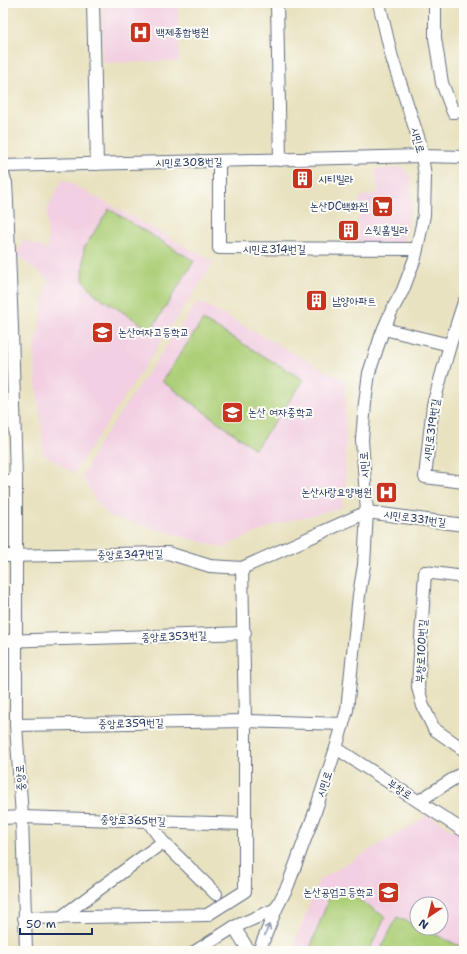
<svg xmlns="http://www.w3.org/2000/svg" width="467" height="954" font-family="'Shantell Sans','Poor Story',sans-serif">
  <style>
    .built { fill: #f2cfe2; fill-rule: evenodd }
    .green { fill: #adcf78; stroke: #647f6b }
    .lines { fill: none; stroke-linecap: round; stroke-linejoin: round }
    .minor-casing { stroke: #636e80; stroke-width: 14 }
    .minor { stroke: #fff; stroke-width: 12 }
    .oneway { stroke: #8d97ae }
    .labels { text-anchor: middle; stroke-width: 4; stroke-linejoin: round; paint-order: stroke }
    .poi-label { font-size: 11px; fill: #1b2f5e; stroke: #fdfcf7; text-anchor: start }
    .street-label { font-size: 11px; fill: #1b2f5e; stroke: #fdfcf7 }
  </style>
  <rect width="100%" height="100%" fill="#fdfcf7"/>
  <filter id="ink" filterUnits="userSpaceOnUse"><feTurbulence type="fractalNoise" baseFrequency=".025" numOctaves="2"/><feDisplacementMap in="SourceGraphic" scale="8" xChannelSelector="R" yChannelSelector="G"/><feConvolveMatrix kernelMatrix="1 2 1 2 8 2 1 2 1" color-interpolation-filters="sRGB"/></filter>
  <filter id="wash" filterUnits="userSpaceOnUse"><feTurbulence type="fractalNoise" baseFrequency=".012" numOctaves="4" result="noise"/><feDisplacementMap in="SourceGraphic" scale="16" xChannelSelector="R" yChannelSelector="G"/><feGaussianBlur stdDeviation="0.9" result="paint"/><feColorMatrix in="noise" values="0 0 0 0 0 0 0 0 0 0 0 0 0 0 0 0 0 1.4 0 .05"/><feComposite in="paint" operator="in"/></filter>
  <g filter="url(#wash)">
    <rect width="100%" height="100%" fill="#e8e2c0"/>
    <!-- built -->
    <g class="built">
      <polygon points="102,3 178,3 179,61 103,63"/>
      <polygon points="402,167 411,177 412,202 404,244 358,243 359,197 379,193 375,170"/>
      <polygon points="63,179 214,262 74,473 43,454 42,431 37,392 34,353 48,280 16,254 24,240 48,250 47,209"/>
      <polygon points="198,301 345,381 346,485 341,508 280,523 229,544 227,549 109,516 95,500 82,476 99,443"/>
      <path d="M429 815 464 838V951H290L293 947 319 880ZM417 904H441V928H417Z"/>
    </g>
    <!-- green -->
    <g class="green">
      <polygon points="109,209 194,261 151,330 96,295 83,280 84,248"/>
      <polygon points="203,320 304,380 255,449 162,381"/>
      <polygon points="342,888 385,917 369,951 309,951 332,890"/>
      <polygon points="397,917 417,926 417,928 421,928 464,948 464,951 380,951"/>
    </g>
  </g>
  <g filter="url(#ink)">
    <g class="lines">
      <defs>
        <g id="minor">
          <polyline points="93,3 97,164"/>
          <polyline points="277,3 280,160"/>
          <polyline points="435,3 435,38 442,83 453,112 464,111"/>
          <polyline points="219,161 219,248 417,249"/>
          <polyline points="3,166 422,156 464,157"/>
          <polyline points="3,175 6,183 7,202 12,328 16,481 16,725 22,817 26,951"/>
          <polyline points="464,302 450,345 433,405 425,477 464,482"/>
          <polyline points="384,329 450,345"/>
          <polyline points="3,481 16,481"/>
          <polyline points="367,512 464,525"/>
          <polyline points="3,556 168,553 210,566 242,568 367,512"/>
          <polyline points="464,577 425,572 418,687 423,706 434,729 464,750"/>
          <polyline points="3,641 245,633"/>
          <polyline points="16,725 245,721 343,724"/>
          <polyline points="336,748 464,831"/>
          <polyline points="419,801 464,772"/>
          <polyline points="3,818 22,817 245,824"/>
          <polyline points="163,842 216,894"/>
          <polyline points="24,918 207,915 245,891 245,721 242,568"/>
          <polyline points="60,918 163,842 147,820"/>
          <polyline points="234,927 249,951"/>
          <polyline points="196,951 234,927 276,909"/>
          <polyline points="259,951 276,909 288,885 315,812 336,748 347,710 359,595 364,565 367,512 362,440 365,403 369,373 382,333 391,312 403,290 415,258 424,215 425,176 420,143 392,58 379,3"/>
        </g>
      </defs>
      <!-- minor casing -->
      <use href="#minor" class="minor-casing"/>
      <!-- minor -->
      <use href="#minor" class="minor"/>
    </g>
    <!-- one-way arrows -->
    <defs><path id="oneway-shaft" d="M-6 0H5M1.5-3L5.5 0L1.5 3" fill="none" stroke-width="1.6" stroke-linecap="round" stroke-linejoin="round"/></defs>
    <use class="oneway" href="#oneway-shaft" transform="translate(267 930) rotate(-68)"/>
  </g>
  <!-- icons -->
  <defs>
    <symbol id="hospital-square" viewBox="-11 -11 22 22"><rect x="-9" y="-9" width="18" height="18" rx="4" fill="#c8321e" stroke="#fdfcf7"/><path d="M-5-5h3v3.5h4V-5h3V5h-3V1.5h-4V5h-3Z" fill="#fff"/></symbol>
    <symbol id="building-square" viewBox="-11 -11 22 22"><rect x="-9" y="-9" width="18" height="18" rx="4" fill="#c8321e" stroke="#fdfcf7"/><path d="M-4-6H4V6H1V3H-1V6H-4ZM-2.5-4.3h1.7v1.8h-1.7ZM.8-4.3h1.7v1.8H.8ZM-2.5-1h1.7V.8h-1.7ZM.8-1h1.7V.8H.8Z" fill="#fff"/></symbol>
    <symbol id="supermarket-square" viewBox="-11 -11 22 22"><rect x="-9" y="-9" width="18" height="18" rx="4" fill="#c8321e" stroke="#fdfcf7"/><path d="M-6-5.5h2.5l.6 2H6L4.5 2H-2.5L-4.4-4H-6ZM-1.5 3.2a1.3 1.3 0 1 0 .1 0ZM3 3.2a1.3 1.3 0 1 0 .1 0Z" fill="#fff"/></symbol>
    <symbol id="school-square" viewBox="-11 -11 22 22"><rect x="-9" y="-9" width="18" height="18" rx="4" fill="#c8321e" stroke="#fdfcf7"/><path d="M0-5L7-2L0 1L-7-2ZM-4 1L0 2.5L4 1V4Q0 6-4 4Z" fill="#fff"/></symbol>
  </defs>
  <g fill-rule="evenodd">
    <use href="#hospital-square" x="128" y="20" width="25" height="25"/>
    <use href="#building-square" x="290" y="166" width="25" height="25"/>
    <use href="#supermarket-square" x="370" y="194" width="25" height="25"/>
    <use href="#building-square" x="336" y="218" width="25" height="25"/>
    <use href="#building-square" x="304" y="288" width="25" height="25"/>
    <use href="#school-square" x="90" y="320" width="25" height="25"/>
    <use href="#school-square" x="220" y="400" width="25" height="25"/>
    <use href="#hospital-square" x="374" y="480" width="25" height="25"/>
    <use href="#school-square" x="376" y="880" width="25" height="25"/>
  </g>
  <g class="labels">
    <!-- poi labels -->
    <g class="poi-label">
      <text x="156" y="36">백제종합병원</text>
      <text x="318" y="183">시티빌라</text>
      <text x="368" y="210" text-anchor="end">논산DC백화점</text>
      <text x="364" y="234">스윗홈빌라</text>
      <text x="332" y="305">남양아파트</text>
      <text x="118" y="336">논산여자고등학교</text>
      <text x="248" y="416">논산 여자중학교</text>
      <text x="372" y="496" text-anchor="end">논산사랑요양병원</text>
      <text x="374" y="896" text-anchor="end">논산공업고등학교</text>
    </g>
    <!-- street labels -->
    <g class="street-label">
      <text transform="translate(418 140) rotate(75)" y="4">시민로</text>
      <text transform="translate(189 162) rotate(-1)" y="4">시민로308번길</text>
      <text x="274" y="253">시민로314번길</text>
      <text transform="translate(431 430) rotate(-82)" y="4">시민로319번길</text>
      <text transform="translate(364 465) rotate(-93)" y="4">시민로</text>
      <text transform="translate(415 518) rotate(8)" y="4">시민로331번길</text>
      <text transform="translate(130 554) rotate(-1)" y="4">중앙로347번길</text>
      <text transform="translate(174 636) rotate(-2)" y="4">중앙로353번길</text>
      <text transform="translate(421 651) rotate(-87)" y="4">부창로100번길</text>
      <text transform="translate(131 723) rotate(-1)" y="4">중앙로359번길</text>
      <text transform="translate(20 778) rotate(-93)" y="4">중앙로</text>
      <text transform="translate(324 784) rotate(-71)" y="4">시민로</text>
      <text transform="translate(400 789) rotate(33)" y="4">부창로</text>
      <text transform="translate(133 820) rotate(2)" y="4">중앙로365번길</text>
    </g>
  </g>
  <!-- margin -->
  <rect width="467" height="954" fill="none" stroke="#fdfcf7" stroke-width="16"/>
  <!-- north arrow -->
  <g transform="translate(429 916) rotate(215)"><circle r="19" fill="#fdfcf7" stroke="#a3aaba"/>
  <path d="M0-3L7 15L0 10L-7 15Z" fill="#c8321e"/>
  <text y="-6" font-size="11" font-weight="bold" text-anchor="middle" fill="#1b2f5e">N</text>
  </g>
  <!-- scale -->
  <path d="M20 928v6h72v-6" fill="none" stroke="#1b2f5e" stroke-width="2"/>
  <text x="26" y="928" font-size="12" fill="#1b2f5e" stroke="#fdfcf7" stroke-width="3" paint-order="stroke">50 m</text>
</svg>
